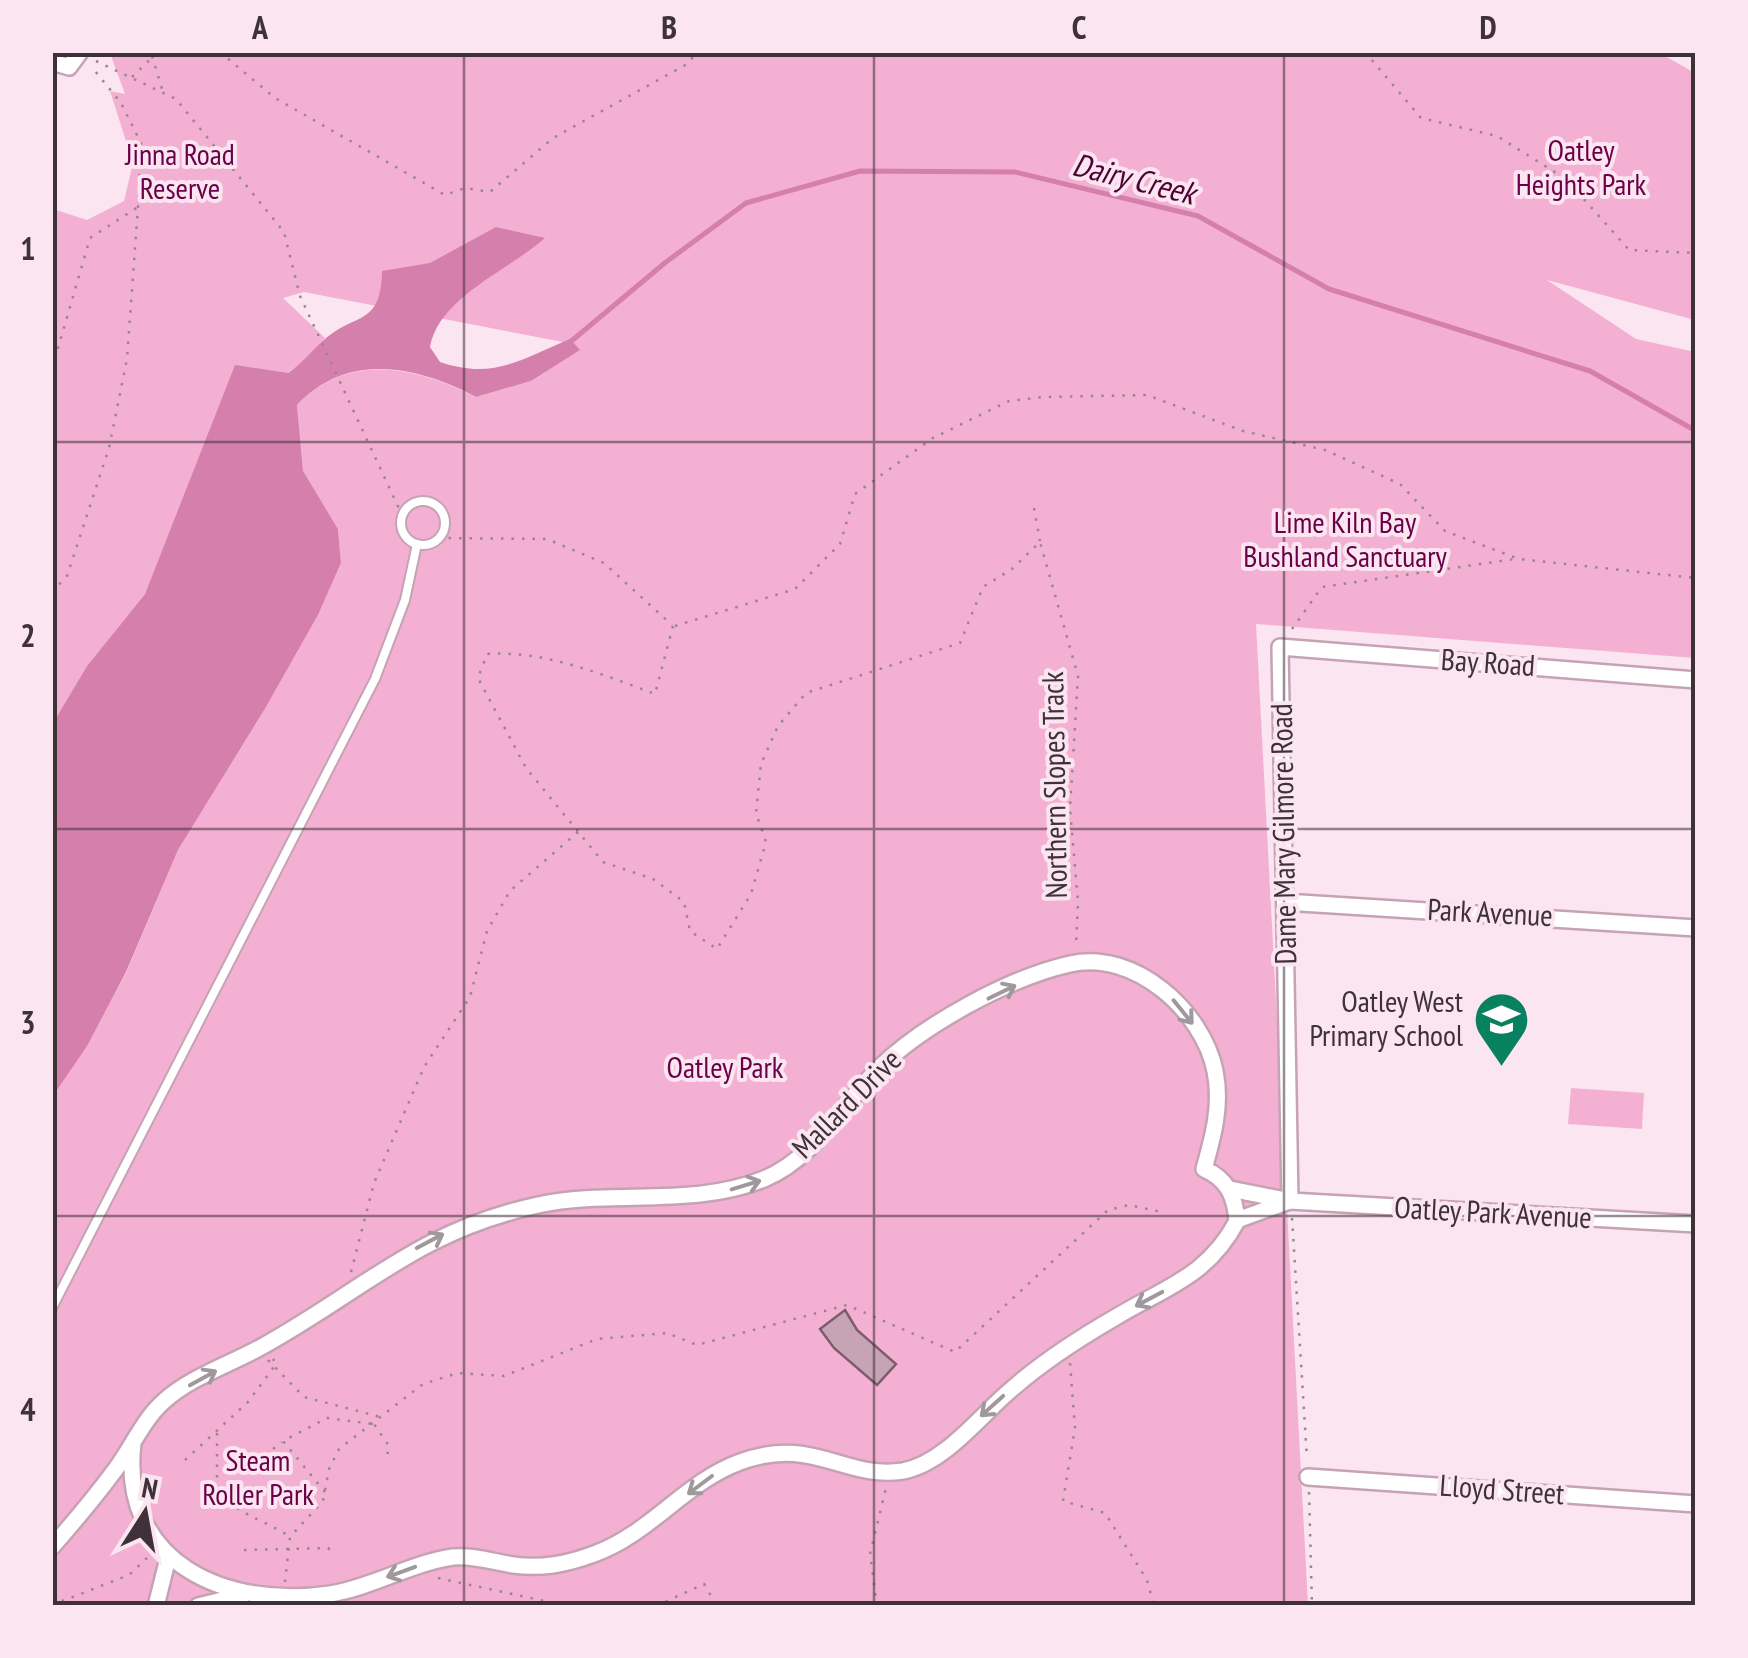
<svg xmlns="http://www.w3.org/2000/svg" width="1748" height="1658" font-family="'PT Sans Narrow',sans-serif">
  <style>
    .green { fill: #f4b0d2 }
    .water { fill: #d47fac }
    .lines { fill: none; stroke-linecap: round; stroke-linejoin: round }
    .stream { stroke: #d47fac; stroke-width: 5 }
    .building { fill: #c7a4b5; stroke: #7d5d6d; stroke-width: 2.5 }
    .lane-casing { stroke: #c6a3b4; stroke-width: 12 }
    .street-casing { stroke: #c6a3b4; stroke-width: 20 }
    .path { stroke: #98868f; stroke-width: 2.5; stroke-dasharray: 2.5 8; stroke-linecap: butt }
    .lane { stroke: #fff; stroke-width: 8 }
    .street { stroke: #fff; stroke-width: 15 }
    .oneway { stroke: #9f989c }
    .grid { fill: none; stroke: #3f3138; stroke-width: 2.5; stroke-opacity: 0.55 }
    .labels { text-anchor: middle; stroke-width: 8; stroke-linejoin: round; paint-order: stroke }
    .park-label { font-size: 30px; fill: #6b0048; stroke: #fbe5f0 }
    .street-label { font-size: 30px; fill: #3f3138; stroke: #fbe5f0 }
    .poi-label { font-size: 30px; fill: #3f3138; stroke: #fbe5f0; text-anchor: end }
    .water-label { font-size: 32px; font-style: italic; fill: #4f0034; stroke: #fbe5f0 }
    .neatline { fill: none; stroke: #3f3138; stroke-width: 4 }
    .grid-label { font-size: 32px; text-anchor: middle; font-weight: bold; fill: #3f3138 }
  </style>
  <rect width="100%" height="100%" fill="#fbe5f0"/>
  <!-- green -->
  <g class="green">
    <path d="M1658 52 1695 73V320L1547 280 1636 339 1695 352V658L1256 624 1308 1605H53V1096L83 1051 126 973 178 850 266 707 318 615 341 563 338 529 303 472 297 405C348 351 417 367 476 397L531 381 579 350 568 343 304 292 283 298 325 338 308 360 287 373 191 486 145 594 87 666 53 723V209L87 220 124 201 133 163 110 91 125 94 110 53Z"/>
    <polygon points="1571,1088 1644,1093 1642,1129 1568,1124"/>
  </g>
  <!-- water -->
  <path class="water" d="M496 227 545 238C508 271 439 297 430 347L440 362C493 380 520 360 570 339L580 350 531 381 476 397C417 366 348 351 297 405L303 471 338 529 341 563 318 615 266 707 178 850 126 972 87 1046 53 1096V723L87 666 145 594 235 365 288 373C303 363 311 351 324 340 355 312 381 327 382 271L430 263Z"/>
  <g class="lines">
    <!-- stream -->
    <polyline class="stream" points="569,343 666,262 746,203 860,171 1015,172 1198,216 1329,289 1590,371 1696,431"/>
  </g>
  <!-- building -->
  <polygon class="building" points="845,1310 857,1330 896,1364 877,1385 834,1348 820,1329"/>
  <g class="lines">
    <defs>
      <g id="lane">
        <circle cx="423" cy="523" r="22"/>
        <polyline points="52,1308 375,679 405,600 417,544"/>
      </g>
      <g id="street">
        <polyline points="52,62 69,67 80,52"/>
        <polyline points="1285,902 1696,928"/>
        <polyline points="1230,1189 1290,1201 1696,1224"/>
        <polyline points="1290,1201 1280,647 1696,680"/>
        <polyline points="1237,1220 1287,1202"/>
        <polyline points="1308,1477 1696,1504"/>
        <path d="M52 1547C74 1522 95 1497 115 1470 131 1449 143 1420 163 1402 190 1377 231 1364 263 1346 364 1290 418 1231 538 1205 612 1189 692 1208 764 1179 814 1159 842 1105 878 1069 923 1025 1008 978 1070 964 1134 949 1203 1011 1215 1071 1222 1105 1213 1137 1204 1169 1228 1179 1235 1197 1237 1221 1208 1276 1166 1287 1116 1317 1076 1340 1039 1364 1005 1395 977 1420 942 1464 903 1471 844 1480 813 1435 740 1462 685 1482 650 1534 594 1554 567 1564 542 1569 513 1565 494 1562 473 1555 453 1557 411 1563 373 1587 330 1594 227 1609 119 1564 133 1443"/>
        <polyline points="156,1606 168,1558"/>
        <polyline points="198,1606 243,1595"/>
      </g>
    </defs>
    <!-- lane casing -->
    <use href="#lane" class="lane-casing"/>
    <!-- street casing -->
    <use href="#street" class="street-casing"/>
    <!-- path -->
    <g class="path">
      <polyline points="220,52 275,98 445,195 465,188 490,192 553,138 689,63 696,52"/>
      <polyline points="1365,52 1421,118 1497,136 1566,179 1629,250 1696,253"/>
      <polyline points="152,56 163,92"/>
      <polyline points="96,61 176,99 284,232 300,296 402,515"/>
      <polyline points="132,77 158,52"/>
      <polyline points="52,369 90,238 138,207"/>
      <polyline points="1034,508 1040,541"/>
      <polyline points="438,538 547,539 604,563 672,625"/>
      <polyline points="52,592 67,576 109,448 127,359 138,207 141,143 121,103 91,66"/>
      <path d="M673 626 655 694C601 674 544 650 487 654L478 678 526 768 603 862 653 879 684 902 690 931 717 949 751 894 766 842 756 813 761 764 778 726 806 693 960 643 983 587 1012 569 1040 542 1078 676 1070 809 1078 902 1076 945"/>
      <polyline points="675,626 795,589 840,544 855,494 933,438 1009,401 1043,397 1147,395 1243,431 1325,450 1400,484 1445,531 1519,559 1696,578"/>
      <polyline points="1292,629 1322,587 1515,559"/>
      <polyline points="1292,1218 1307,1459"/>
      <polyline points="351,1272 374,1183 424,1067 470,997 487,931 510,891 579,831"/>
      <polyline points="268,1360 304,1397 377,1416 374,1424 389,1446 386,1462"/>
      <polyline points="1070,1363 1075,1428 1063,1501 1105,1513 1147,1580 1154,1606"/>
      <path d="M217 1433V1490C240 1516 260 1518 289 1536"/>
      <polyline points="273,1449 282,1442"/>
      <polyline points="185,1460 248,1402 276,1364 273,1359"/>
      <polyline points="325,1492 283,1441 327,1418 373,1424"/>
      <polyline points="1309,1492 1312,1606"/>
      <polyline points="244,1550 328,1548 333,1553"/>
      <polyline points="438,1578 568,1606"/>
      <polyline points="285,1582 290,1537 323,1501 329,1469 339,1449 423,1384 458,1373 504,1376 597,1339 667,1333 697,1345 847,1305 955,1352 1108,1210 1129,1205 1161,1212"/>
      <polyline points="52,1605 129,1575 148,1557"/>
      <polyline points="656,1606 704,1584 717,1606"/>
      <polyline points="877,1606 870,1554 886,1488"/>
    </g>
    <!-- lane -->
    <use href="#lane" class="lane"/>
    <!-- street -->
    <use href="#street" class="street"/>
  </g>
  <!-- one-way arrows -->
  <defs><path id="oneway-shaft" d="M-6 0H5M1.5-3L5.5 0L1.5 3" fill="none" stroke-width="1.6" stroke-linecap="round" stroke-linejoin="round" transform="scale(2.5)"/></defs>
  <g class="oneway">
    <use href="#oneway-shaft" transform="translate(1002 992) rotate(-26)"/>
    <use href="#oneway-shaft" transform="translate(1183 1012) rotate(51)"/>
    <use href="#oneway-shaft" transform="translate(746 1185) rotate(-17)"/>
    <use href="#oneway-shaft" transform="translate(430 1241) rotate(-28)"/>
    <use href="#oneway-shaft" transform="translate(1149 1299) rotate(152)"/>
    <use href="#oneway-shaft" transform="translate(203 1378) rotate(-29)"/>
    <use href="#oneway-shaft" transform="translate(992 1406) rotate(138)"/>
    <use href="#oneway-shaft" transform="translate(700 1485) rotate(143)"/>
    <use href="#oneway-shaft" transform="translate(401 1572) rotate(160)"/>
  </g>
  <!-- grid -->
  <path class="grid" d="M464 52V1606M874 52V1606M1284 52V1606M52 442H1696M52 829H1696M52 1216H1696"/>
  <!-- icons -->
  <defs>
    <symbol id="school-pin" viewBox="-11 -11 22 30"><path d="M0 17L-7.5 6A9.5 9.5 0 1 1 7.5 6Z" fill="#088161" stroke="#fbe5f0"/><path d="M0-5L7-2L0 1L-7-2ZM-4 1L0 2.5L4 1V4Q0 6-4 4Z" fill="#fff"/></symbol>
  </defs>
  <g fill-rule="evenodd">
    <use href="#school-pin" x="1470" y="988" width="63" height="86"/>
  </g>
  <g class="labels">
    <!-- park labels -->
    <g class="park-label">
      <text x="1581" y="161">Oatley<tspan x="1581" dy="34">Heights Park</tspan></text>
      <text x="180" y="165">Jinna Road<tspan x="180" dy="34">Reserve</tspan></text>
      <text x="1345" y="533">Lime Kiln Bay<tspan x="1345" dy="34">Bushland Sanctuary</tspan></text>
      <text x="725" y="1078">Oatley Park</text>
      <text x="258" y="1471">Steam<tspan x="258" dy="34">Roller Park</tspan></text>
    </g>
    <!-- street labels -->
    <g class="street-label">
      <text transform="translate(1488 663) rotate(4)" y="10">Bay Road</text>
      <text transform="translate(1055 785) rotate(-91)" y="10">Northern Slopes Track</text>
      <text transform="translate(1284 834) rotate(-91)" y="10">Dame Mary Gilmore Road</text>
      <text transform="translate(1490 913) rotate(3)" y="10">Park Avenue</text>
      <text transform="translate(847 1104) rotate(-45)" y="10">Mallard Drive</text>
      <text transform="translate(1493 1213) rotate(3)" y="10">Oatley Park Avenue</text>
      <text transform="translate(1502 1490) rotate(4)" y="10">Lloyd Street</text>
    </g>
    <!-- poi labels -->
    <g class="poi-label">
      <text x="1463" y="1012">Oatley West<tspan x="1463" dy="34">Primary School</tspan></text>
    </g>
    <!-- water labels -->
    <g class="water-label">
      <text transform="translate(1134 179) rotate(14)" y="11">Dairy Creek</text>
    </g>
  </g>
  <!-- border -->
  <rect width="1748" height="1658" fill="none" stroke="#fbe5f0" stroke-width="110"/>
  <!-- north arrow -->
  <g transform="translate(145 1513) rotate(11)" stroke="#fbe5f0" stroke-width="8" paint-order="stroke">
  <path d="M0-8L18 38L0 25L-18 38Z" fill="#3f3138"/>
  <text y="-15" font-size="28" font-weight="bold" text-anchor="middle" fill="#3f3138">N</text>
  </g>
  <rect x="55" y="55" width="1638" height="1548" class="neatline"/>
  <g class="grid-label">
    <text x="260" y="39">A</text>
    <text x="669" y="39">B</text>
    <text x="1079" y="39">C</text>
    <text x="1488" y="39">D</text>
    <text x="28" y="260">1</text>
    <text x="28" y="647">2</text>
    <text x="28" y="1034">3</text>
    <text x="28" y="1421">4</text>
  </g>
</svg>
